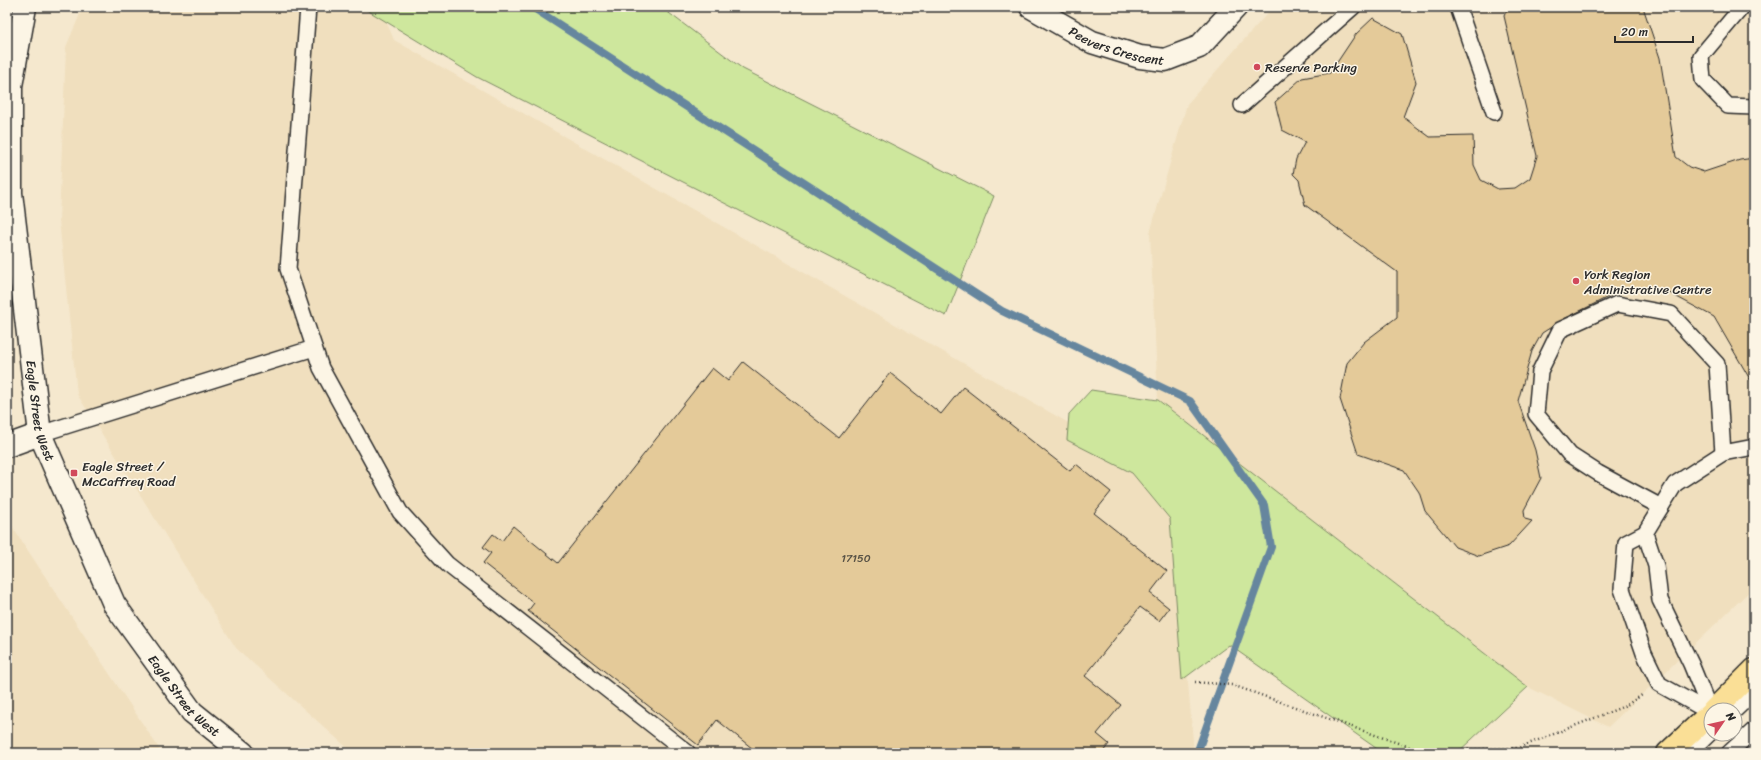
<svg xmlns="http://www.w3.org/2000/svg" width="1761" height="760" font-family="Sriracha,sans-serif">
  <style>
    .built { fill: #f0dfbe }
    .green { fill: #cee79d; stroke: #7c8964 }
    .lines { fill: none; stroke-linecap: round; stroke-linejoin: round }
    .stream { stroke: #66869e; stroke-width: 8 }
    .building { fill: #e4ca99; stroke: #2b2b2b }
    .lane-casing { stroke: #2b2b2b; stroke-width: 18 }
    .street-casing { stroke: #2b2b2b; stroke-width: 25 }
    .secondary-casing { stroke: #2b2b2b; stroke-width: 25 }
    .primary-casing { stroke: #2b2b2b; stroke-width: 25 }
    .path { stroke: #2b2b2b; stroke-width: 2.5; stroke-dasharray: 1 3; stroke-linecap: butt }
    .lane { stroke: #fcf5e5; stroke-width: 15 }
    .street { stroke: #fcf5e5; stroke-width: 22 }
    .secondary { stroke: #fcf5e5; stroke-width: 22 }
    .primary { stroke: #fadf96; stroke-width: 22 }
    .poi-dot { fill: #d1495b; stroke: #fcf5e5; stroke-width: 1.5 }
    .labels { text-anchor: middle; stroke-width: 3; stroke-linejoin: round; paint-order: stroke }
    .number-label { font-size: 11px; fill: #595346 }
    .street-label { font-size: 13px; fill: #2b2b2b; stroke: #fcf5e5 }
    .poi-label { font-size: 13px; fill: #2b2b2b; stroke: #fcf5e5; text-anchor: start }
  </style>
  <rect width="100%" height="100%" fill="#f5e8ce"/>
  <filter id="ink" filterUnits="userSpaceOnUse"><feTurbulence type="fractalNoise" baseFrequency=".025" numOctaves="2"/><feDisplacementMap in="SourceGraphic" scale="8" xChannelSelector="R" yChannelSelector="G"/><feConvolveMatrix kernelMatrix="1 2 1 2 8 2 1 2 1" color-interpolation-filters="sRGB"/></filter>
  <g filter="url(#ink)">
    <!-- built -->
    <g class="built">
      <polygon points="83,7 380,7 394,40 1171,481 1194,753 353,753 236,648 77,394 59,220 66,47"/>
      <polygon points="1273,7 1754,7 1754,587 1608,727 1528,687 1158,400 1150,233 1187,104"/>
      <polygon points="7,519 162,753 7,753"/>
    </g>
    <!-- green -->
    <g class="green">
      <polygon points="362,7 661,7 743,69 994,196 946,316 477,77"/>
      <polygon points="1091,390 1158,400 1528,687 1457,753 1383,753 1229,645 1182,680 1170,519 1132,473 1067,440 1069,414"/>
    </g>
    <g class="lines">
      <!-- stream -->
      <polyline class="stream" points="532,7 1002,311 1190,401 1264,505 1271,547 1197,753"/>
    </g>
    <!-- building -->
    <g class="building">
      <polygon points="1508,7 1643,7 1660,58 1676,157 1689,167 1704,172 1740,160 1754,158 1754,381 1751,381 1714,317 1664,290 1624,289 1564,319 1542,333 1532,351 1518,401 1535,450 1541,478 1524,510 1525,519 1532,521 1509,546 1479,556 1455,547 1425,511 1419,492 1404,470 1358,454 1340,399 1347,363 1364,342 1397,317 1397,272 1305,205 1299,180 1293,174 1296,159 1305,142 1282,130 1275,102 1302,78 1330,73 1356,34 1373,18 1402,34 1416,82 1403,117 1430,137 1473,136 1474,165 1481,180 1498,189 1515,188 1530,178 1537,156 1504,16"/>
      <polygon points="743,362 839,438 890,373 941,414 963,387 1070,471 1076,464 1111,492 1094,513 1167,571 1150,593 1169,608 1159,621 1140,607 1085,676 1121,705 1097,734 1109,744 1102,753 758,753 717,720 698,745 528,611 534,603 483,563 491,553 483,547 493,534 502,541 513,526 558,563 712,368 728,381"/>
    </g>
    <g class="lines">
      <defs>
        <g id="lane">
          <polyline points="308,7 288,269 321,368 400,512 447,564 688,753"/>
          <polyline points="1458,7 1494,112"/>
          <polyline points="1742,7 1701,56 1703,80 1728,106 1754,107"/>
          <polyline points="1753,7 1754,8"/>
          <polyline points="1242,105 1353,7"/>
          <polyline points="40,434 314,348"/>
          <polyline points="1661,507 1598,473 1570,455 1536,414 1540,371 1560,330 1617,304 1671,314 1717,364 1723,453"/>
          <polyline points="1645,533 1656,566 1660,600 1691,664 1711,713"/>
          <polyline points="1735,710 1754,692"/>
          <polyline points="1711,713 1659,684 1644,653 1622,589 1626,543 1645,533 1675,484 1723,453 1754,447"/>
          <polyline points="1689,753 1711,732"/>
          <polyline points="1729,753 1754,730"/>
        </g>
        <g id="street">
          <path id="s1" d="M1031 7 1092 42 1140 57 1165 60 1199 47 1236 7"/>
        </g>
        <g id="secondary">
          <path id="s2" d="M25 7 11 86V193L40 434 114 604 192 712 243 753"/>
          <polyline points="7,446 40,434"/>
        </g>
        <g id="primary">
          <polyline points="1714,710 1754,670"/>
          <polyline points="1668,753 1711,713"/>
        </g>
      </defs>
      <!-- lane casing -->
      <use href="#lane" class="lane-casing"/>
      <!-- street casing -->
      <use href="#street" class="street-casing"/>
      <!-- secondary casing -->
      <use href="#secondary" class="secondary-casing"/>
      <!-- primary casing -->
      <use href="#primary" class="primary-casing"/>
      <!-- path -->
      <polyline class="path" points="1195,682 1232,685 1421,751 1518,748 1625,706 1642,695"/>
      <!-- lane -->
      <use href="#lane" class="lane"/>
      <!-- street -->
      <use href="#street" class="street"/>
      <!-- secondary -->
      <use href="#secondary" class="secondary"/>
      <!-- primary -->
      <use href="#primary" class="primary"/>
    </g>
  </g>
  <!-- markers -->
  <g class="poi-dot">
    <circle cx="1257" cy="67" r="4"/>
    <circle cx="1576" cy="281" r="4"/>
    <rect x="70" y="469" width="8" height="8" rx="2"/>
  </g>
  <g class="labels">
    <!-- number labels -->
    <g class="number-label">
      <text x="856" y="562">17150</text>
    </g>
    <!-- street labels -->
    <g class="street-label">
      <text dy="5" stroke="none"><textPath href="#s1" startOffset="95">Peevers Crescent</textPath></text>
      <text dy="5" stroke="none"><textPath href="#s2" startOffset="407">Eagle Street West</textPath></text>
      <text dy="5" stroke="none"><textPath href="#s2" startOffset="731">Eagle Street West</textPath></text>
    </g>
    <!-- poi labels -->
    <g class="poi-label">
      <text x="1265" y="72">Reserve Parking</text>
      <text x="1584" y="279">York Region<tspan x="1584" dy="15">Administrative Centre</tspan></text>
      <text x="82" y="471">Eagle Street /<tspan x="82" dy="15">McCaffrey Road</tspan></text>
    </g>
  </g>
  <!-- margin -->
  <rect width="1761" height="760" fill="none" stroke="#fcf5e5" stroke-width="24"/>
  <rect x="12" y="12" width="1737" height="736" fill="none" stroke="#2b2b2b" stroke-width="1.5" filter="url(#ink)"/>
  <!-- north arrow -->
  <g transform="translate(1723 722) rotate(56)"><circle r="19" fill="#fcf5e5" stroke="#a8a49b"/>
  <path d="M0-3L7 15L0 10L-7 15Z" fill="#d1495b"/>
  <text y="-6" font-size="11" font-weight="bold" text-anchor="middle" fill="#2b2b2b">N</text>
  </g>
  <!-- scale -->
  <path d="M1615 36v6h78v-6" fill="none" stroke="#2b2b2b" stroke-width="2"/>
  <text x="1621" y="36" font-size="12" fill="#2b2b2b" stroke="#fcf5e5" stroke-width="3" paint-order="stroke">20 m</text>
</svg>
